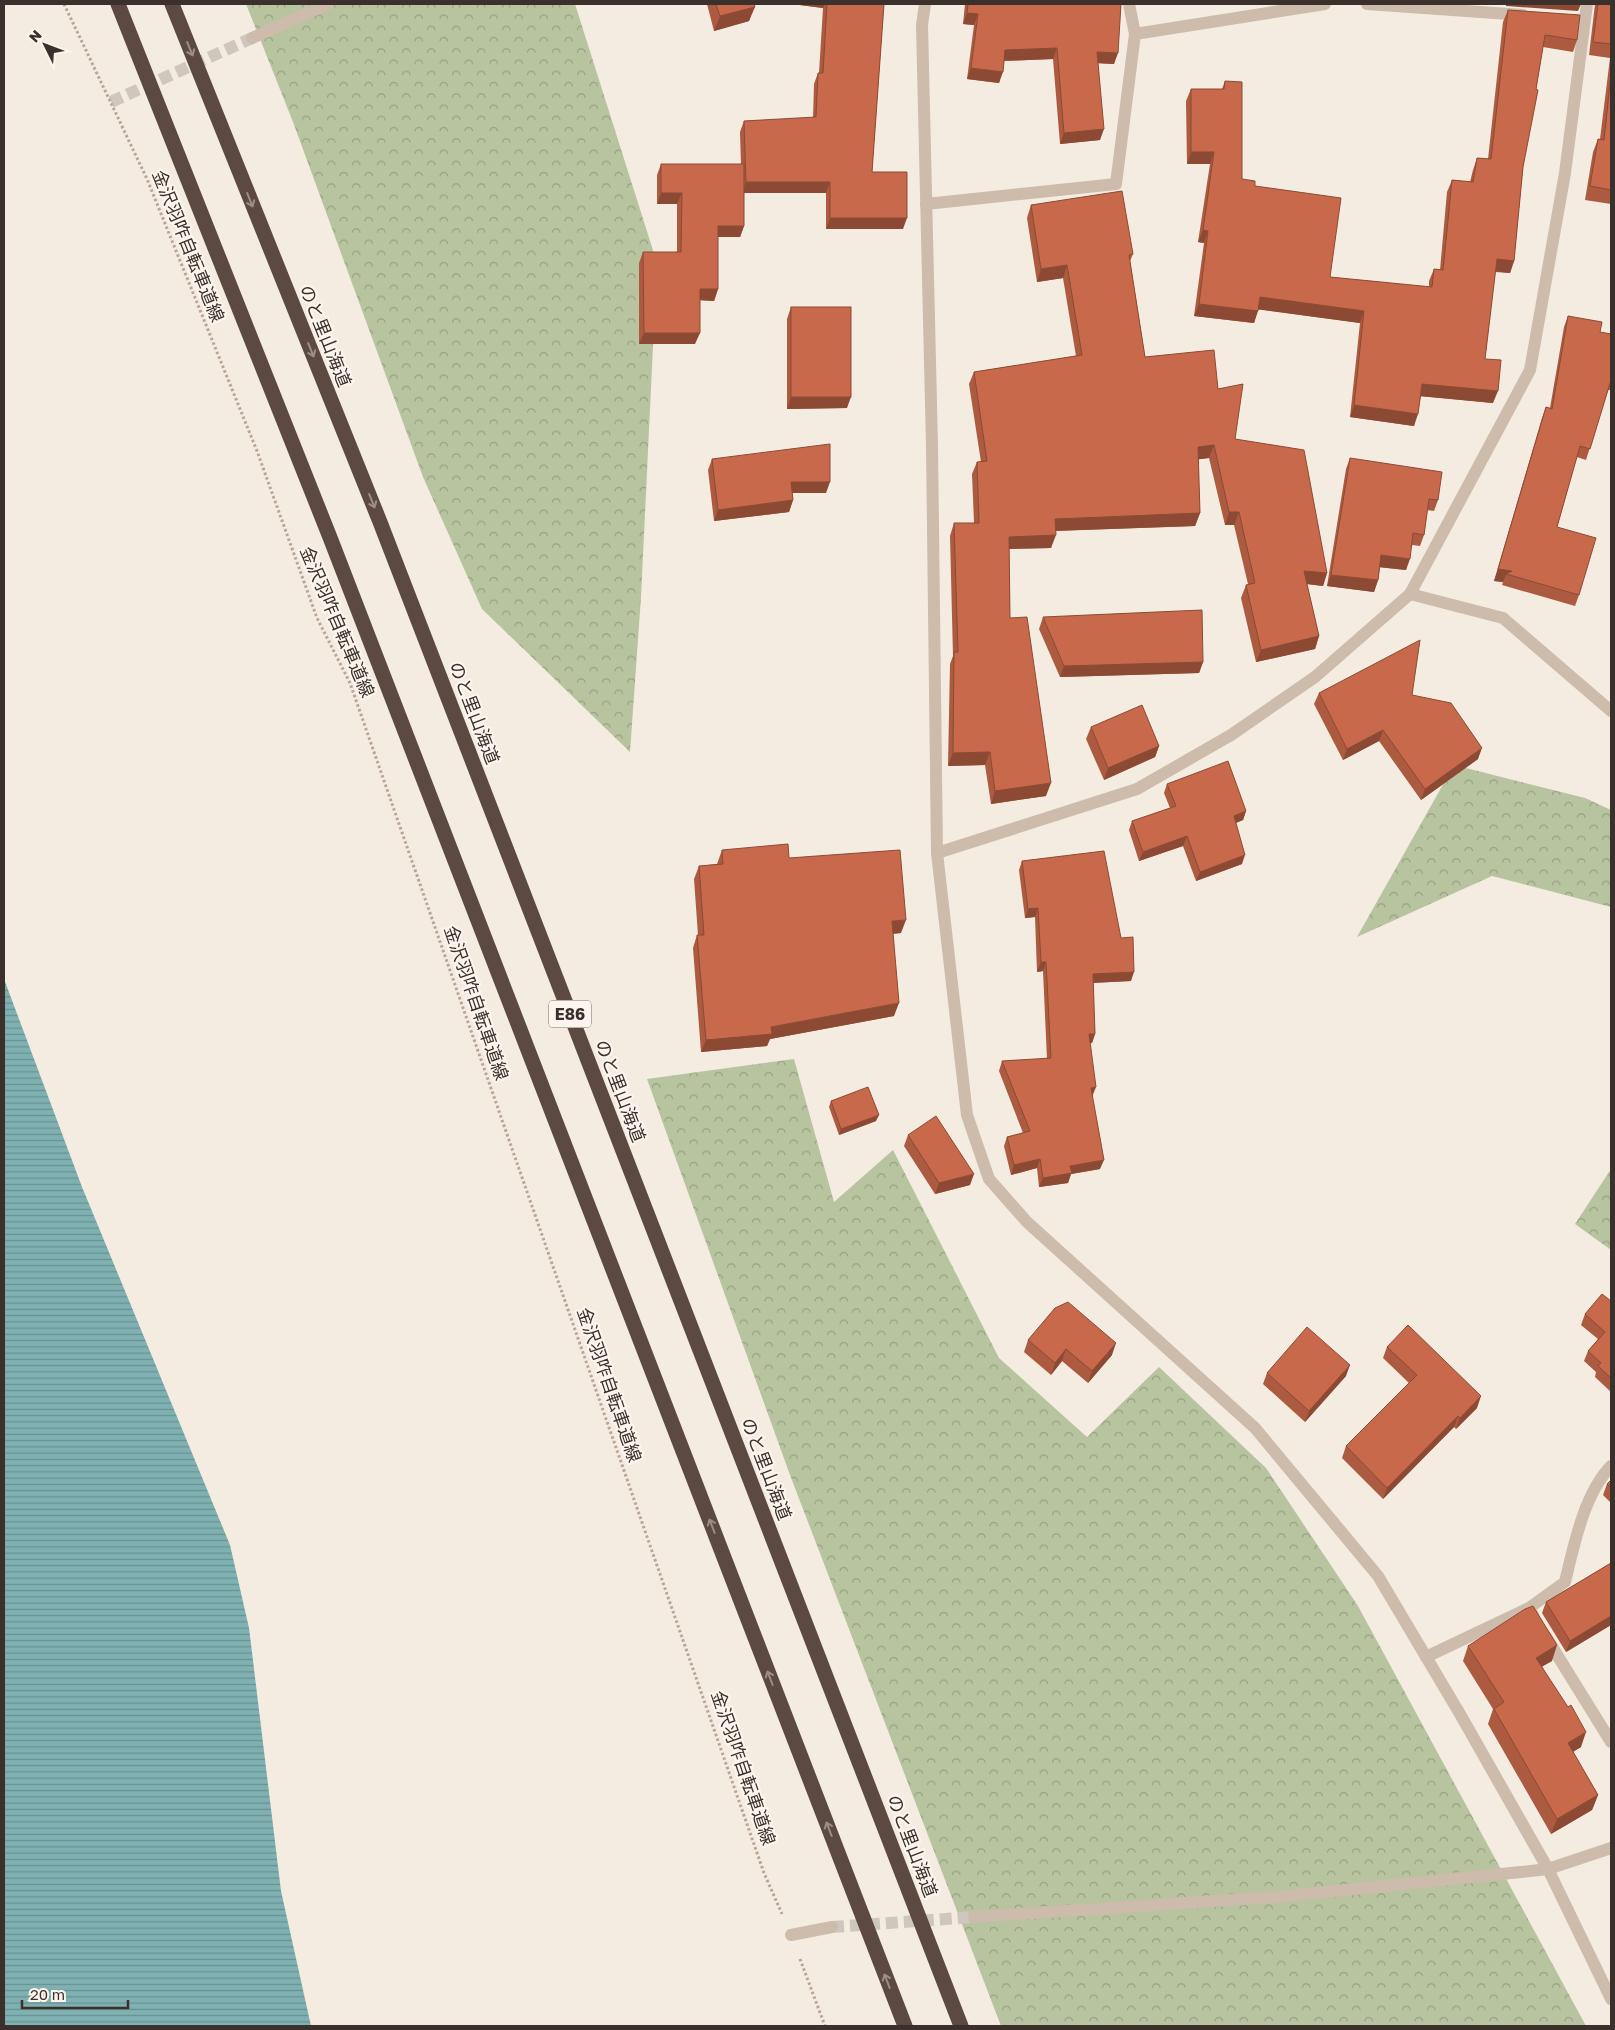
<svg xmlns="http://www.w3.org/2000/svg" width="1615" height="2030" font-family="'Golos Text','Noto Sans JP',sans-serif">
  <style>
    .forest { fill: url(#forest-crowns) }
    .water { fill: url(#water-rules) }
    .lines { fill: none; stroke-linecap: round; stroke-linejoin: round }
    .minor-tunnel { stroke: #cfc6bd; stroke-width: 12; stroke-dasharray: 12 6; stroke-linecap: butt }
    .path { stroke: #b9a596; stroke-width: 3; stroke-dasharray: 2.5 2.5; stroke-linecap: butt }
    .minor { stroke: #cdbbac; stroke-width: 12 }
    .motorway { stroke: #5c4a42; stroke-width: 15 }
    .wall { fill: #ac5a40 }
    .shaded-wall { fill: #8c4a34 }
    .building { fill: #c8694b; stroke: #8c4a34 }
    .oneway { stroke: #9c8e87 }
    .labels { text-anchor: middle; stroke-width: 4.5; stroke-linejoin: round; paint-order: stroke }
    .shield { fill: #fbf5ee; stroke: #756b66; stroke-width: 1 }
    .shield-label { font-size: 16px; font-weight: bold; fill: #3b302b }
    .street-label { font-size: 18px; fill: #3b302b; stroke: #fbf5ee }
  </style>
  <defs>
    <pattern id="forest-crowns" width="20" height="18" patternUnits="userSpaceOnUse" patternTransform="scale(1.25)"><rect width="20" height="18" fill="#b8c4a0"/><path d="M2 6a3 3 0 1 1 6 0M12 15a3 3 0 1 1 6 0" fill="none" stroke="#97a083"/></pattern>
    <pattern id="water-rules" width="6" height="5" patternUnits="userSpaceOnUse" patternTransform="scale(1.25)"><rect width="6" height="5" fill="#7fb0b2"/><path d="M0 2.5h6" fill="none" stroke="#699091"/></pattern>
  </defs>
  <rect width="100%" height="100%" fill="#f4ebe1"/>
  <!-- forest -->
  <g class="forest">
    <polygon points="246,4 575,4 657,263 641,597 630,752 482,609 423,477 293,122"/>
    <polygon points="1454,765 1585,798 1611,810 1611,907 1492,876 1357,937"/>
    <polygon points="794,1059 834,1202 893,1150 999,1358 1087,1437 1159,1367 1266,1468 1358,1606 1586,2026 1001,2026 790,1475 647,1079"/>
    <polygon points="1611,1169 1611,1250 1575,1224"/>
  </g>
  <!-- water -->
  <polygon class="water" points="4,979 82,1187 230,1545 249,1628 281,1891 311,2026 4,2026"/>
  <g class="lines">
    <!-- minor-tunnel -->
    <g class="minor-tunnel">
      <polyline points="111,102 252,38"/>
      <polyline points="832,1927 974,1917"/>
    </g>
    <!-- path -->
    <g class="path">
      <polyline points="64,4 147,179 257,451 317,618 350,683 764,1873 782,1914"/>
      <polyline points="800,1959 825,2026"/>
    </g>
    <!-- minor -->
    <g class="minor">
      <polyline points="925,4 922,25 932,446 937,853 1137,789 1231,735 1315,677 1410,594 1530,370 1565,173 1587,4"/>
      <polyline points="1129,4 1135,34 1325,4"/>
      <polyline points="1367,4 1523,15"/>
      <polyline points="252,38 328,4"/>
      <polyline points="926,204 1116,184 1135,34"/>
      <polyline points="1410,594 1503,618 1611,711"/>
      <polyline points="937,853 967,1115 989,1179 1027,1222 1255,1428 1378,1576 1460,1714 1548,1869 1611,1999"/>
      <path d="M1529 1608 1565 1582C1574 1545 1584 1494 1611 1466"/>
      <polyline points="1546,1637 1611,1742"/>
      <polyline points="1426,1657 1529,1608 1533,1615"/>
      <polyline points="974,1917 1276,1897 1521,1872 1548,1869 1611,1848"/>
      <polyline points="791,1935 832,1927"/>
    </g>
    <!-- motorway -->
    <g class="motorway">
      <polyline points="118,4 331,540 905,2026"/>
      <polyline points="172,4 380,522 961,2026"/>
    </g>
  </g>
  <!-- wall -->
  <g class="wall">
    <polygon points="707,4 754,4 749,21 714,31"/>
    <polygon points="792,4 884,4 872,172 903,229 826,229 826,193 744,193 744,226 740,237 718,237 718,289 714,301 700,300 695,344 639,344 639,263 643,252 677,252 677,204 657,204 657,175 661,164 741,164 740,132 744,121 813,118 814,84 818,73 819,73 823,8"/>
    <polygon points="965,4 1121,4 1114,64 1098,63 1100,140 1060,144 1053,59 1004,61 999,83 967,79 974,25 963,24"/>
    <polygon points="1595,4 1611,4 1611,204 1585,200 1593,152 1598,139 1600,139 1610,58 1589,55"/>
    <polygon points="1508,10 1577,40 1573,52 1543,47 1523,167 1514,261 1510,273 1495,272 1485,359 1493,403 1421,396 1414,426 1350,417 1360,323 1258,309 1254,323 1194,316 1204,243 1198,242 1210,164 1187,164 1186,101 1191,89 1222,89 1225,81 1242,179 1255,186 1330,277 1429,287 1429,281 1434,269 1440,270 1447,192 1452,180 1470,182 1473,170 1477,158 1488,159 1503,22"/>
    <polygon points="1031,205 1133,254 1130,261 1145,357 1218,389 1235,439 1327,573 1323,586 1307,584 1319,636 1315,649 1256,662 1241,598 1246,585 1248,584 1234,525 1225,525 1209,458 1198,459 1200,513 1195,526 1055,531 1051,548 1009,549 1010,618 1046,796 991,804 985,765 948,766 950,664 953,656 950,536 954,523 974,523 972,474 977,462 981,462 969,384 974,372 1076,356 1063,278 1037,282 1027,218"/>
    <polygon points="791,307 847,408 787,409 787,319"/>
    <polygon points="1568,316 1600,332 1611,334 1611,390 1608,390 1586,460 1577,457 1557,527 1579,595 1575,606 1502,585 1503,582 1494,581 1542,418 1546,407 1550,408 1564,327"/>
    <polygon points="1350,458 1438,500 1434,511 1427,510 1424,535 1420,546 1412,545 1406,570 1380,567 1378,580 1374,592 1327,586 1346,469"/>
    <polygon points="712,459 826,493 792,493 793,500 789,512 714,521 708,470"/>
    <polygon points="1043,617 1203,662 1199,673 1060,677 1039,629"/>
    <polygon points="1319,693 1412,695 1478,759 1421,800 1379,741 1343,760 1314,704"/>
    <polygon points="1091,727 1159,746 1155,757 1104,780 1086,739"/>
    <polygon points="1167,784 1246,811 1243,820 1236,823 1242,864 1196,881 1183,846 1139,861 1129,830 1132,821 1170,808 1164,793"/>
    <polygon points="722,850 789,858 901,933 893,934 894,1016 770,1039 767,1046 701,1052 693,948 697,935 698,935 694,879 699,866 717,864"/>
    <polygon points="1022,861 1131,981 1093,983 1095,1034 1092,1043 1090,1043 1092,1097 1100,1169 1071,1174 1068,1183 1039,1187 1037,1168 1011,1175 1004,1146 1007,1137 1023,1133 999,1071 1002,1061 1047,1059 1043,971 1037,972 1035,917 1025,918 1019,870"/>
    <polygon points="831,1101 876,1121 839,1135 829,1107"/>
    <polygon points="908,1135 970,1185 935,1194 904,1146"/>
    <polygon points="1611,1301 1611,1392 1595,1377 1596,1372 1584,1361 1588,1351 1598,1339 1581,1325 1585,1314"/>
    <polygon points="1028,1340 1112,1355 1088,1383 1062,1361 1051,1375 1024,1352"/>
    <polygon points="1387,1347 1477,1408 1456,1429 1454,1427 1383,1499 1342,1458 1346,1446 1409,1383 1383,1358"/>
    <polygon points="1267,1373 1346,1376 1305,1422 1263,1384"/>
    <polygon points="1611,1480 1611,1503 1603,1495 1607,1484"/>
    <polygon points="1611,1563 1611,1625 1566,1652 1542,1613 1546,1602"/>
    <polygon points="1468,1646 1552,1661 1542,1666 1581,1747 1573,1752 1598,1795 1592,1810 1551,1834 1488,1724 1493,1709 1463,1661"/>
  </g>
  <!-- shaded-wall -->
  <g class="shaded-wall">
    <polygon points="792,4 825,4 823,8"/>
    <polygon points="1506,4 1581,4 1578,11 1506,6"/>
    <polygon points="755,7 749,21 714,31 720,16"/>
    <polygon points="967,13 978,14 974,25 963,24"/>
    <polygon points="1057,48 1053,59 1001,61 1005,50"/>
    <polygon points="1097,52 1118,53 1114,64 1093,63"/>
    <polygon points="971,68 1003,72 999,83 967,79"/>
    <polygon points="1104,129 1100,140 1060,144 1064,133"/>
    <polygon points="1191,152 1214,152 1210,164 1187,164"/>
    <polygon points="746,182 830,182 826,193 742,193"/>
    <polygon points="661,193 682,193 677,204 657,204"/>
    <polygon points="830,218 907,218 903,229 826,229"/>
    <polygon points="718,226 744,226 740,237 714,237"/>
    <polygon points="1203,230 1208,231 1204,243 1198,242"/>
    <polygon points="1497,259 1514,261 1510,273 1492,271"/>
    <polygon points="1067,265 1063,278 1037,282 1041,269"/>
    <polygon points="700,289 718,289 714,301 696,300"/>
    <polygon points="1260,297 1364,311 1360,323 1255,309"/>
    <polygon points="1199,304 1258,311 1254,323 1194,316"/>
    <polygon points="644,333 700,333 695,344 639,344"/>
    <polygon points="1422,384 1498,391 1493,403 1418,396"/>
    <polygon points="791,397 851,397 847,408 787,409"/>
    <polygon points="1354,405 1418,414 1414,426 1350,417"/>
    <polygon points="1214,445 1209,458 1194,460 1198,447"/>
    <polygon points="791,482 830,482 826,493 787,493"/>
    <polygon points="793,500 789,512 714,521 718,510"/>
    <polygon points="1229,512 1239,512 1234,525 1225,525"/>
    <polygon points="1200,513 1195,526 1051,531 1055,519"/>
    <polygon points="1056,535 1051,548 1004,549 1009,537"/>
    <polygon points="1381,555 1410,559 1406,570 1377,567"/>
    <polygon points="1498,569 1512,571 1506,574 1503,582 1494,581"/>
    <polygon points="1304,571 1327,573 1323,586 1299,583"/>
    <polygon points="1331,575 1378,580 1374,592 1327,586"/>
    <polygon points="1319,636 1315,649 1256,662 1261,650"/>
    <polygon points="1203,662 1199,673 1060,677 1064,666"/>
    <polygon points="1383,730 1379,741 1343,760 1347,749"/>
    <polygon points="1159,746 1155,757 1104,780 1108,768"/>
    <polygon points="1482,748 1478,759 1421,800 1425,789"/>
    <polygon points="990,752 985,765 948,766 953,753"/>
    <polygon points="1051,783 1046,796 991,804 995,791"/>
    <polygon points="1246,811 1243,820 1230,825 1234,816"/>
    <polygon points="1187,836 1183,846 1139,861 1143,852"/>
    <polygon points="1245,855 1242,864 1196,881 1200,872"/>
    <polygon points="1038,908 1035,917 1025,918 1028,909"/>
    <polygon points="906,920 901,933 887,934 892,921"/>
    <polygon points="1041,962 1046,962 1043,971 1037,972"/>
    <polygon points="1134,972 1131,981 1089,983 1093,974"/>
    <polygon points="899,1003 894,1016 770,1039 767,1046 701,1052 706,1040"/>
    <polygon points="1089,1034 1095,1034 1092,1043 1085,1044"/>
    <polygon points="1096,1087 1092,1097 1091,1088"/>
    <polygon points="879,1115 876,1121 839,1135 841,1129"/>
    <polygon points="1040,1159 1037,1168 1011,1175 1014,1165"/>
    <polygon points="1104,1160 1100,1169 1071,1174 1068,1183 1039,1187 1043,1178 1070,1166"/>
    <polygon points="974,1174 970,1185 935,1194 939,1183"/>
    <polygon points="1116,1343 1112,1355 1088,1383 1092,1371"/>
    <polygon points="1066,1349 1062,1361 1051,1375 1055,1363"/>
    <polygon points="1350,1365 1346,1376 1305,1422 1309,1411"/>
    <polygon points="1481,1396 1477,1408 1456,1429 1460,1418"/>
    <polygon points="1458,1416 1454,1427 1383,1499 1387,1488"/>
    <polygon points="1611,1616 1611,1625 1566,1652 1570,1641"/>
    <polygon points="1557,1645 1552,1661 1531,1673 1536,1658"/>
    <polygon points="1586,1732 1581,1747 1562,1758 1568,1743"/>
    <polygon points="1598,1795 1592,1810 1551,1834 1557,1819"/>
  </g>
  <!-- building -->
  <g class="building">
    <polygon points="716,4 754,4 755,7 720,16"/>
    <polygon points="827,4 884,4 872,172 907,172 907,218 830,218 830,182 746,182 744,121 816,117 818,73 823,73"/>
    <polygon points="968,4 1121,4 1118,53 1097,52 1104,129 1064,133 1057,48 1005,50 1003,72 971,68 978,14 967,13"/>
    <polygon points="1598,4 1611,4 1611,44 1593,42"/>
    <polygon points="1508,10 1580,15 1577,40 1545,35 1536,89 1538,90 1523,167 1514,261 1497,259 1485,359 1501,360 1498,391 1422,384 1418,414 1354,405 1364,311 1260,297 1258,311 1199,304 1208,231 1203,230 1214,152 1191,152 1191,89 1224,89 1225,81 1242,82 1242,179 1255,181 1255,186 1341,198 1330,277 1432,287 1434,269 1443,270 1452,180 1473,182 1477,158 1491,159"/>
    <polygon points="1611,75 1611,190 1590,186 1598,139 1604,140"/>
    <polygon points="661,164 744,164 744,226 718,226 718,289 700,289 700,333 644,333 643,252 681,252 682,193 661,193"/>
    <polygon points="1122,191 1133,254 1129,255 1145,357 1214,350 1218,389 1243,384 1235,439 1304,450 1327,573 1304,571 1319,636 1261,650 1246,585 1255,583 1239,512 1229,512 1214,445 1198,447 1200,513 1055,519 1056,535 1009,537 1010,618 1027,617 1051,783 995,791 990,752 953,753 954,652 958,652 954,523 979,523 977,462 987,461 974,372 1082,355 1067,265 1041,269 1031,205"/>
    <rect x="791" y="307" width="60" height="90"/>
    <polygon points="1568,316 1602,322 1600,332 1611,334 1611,380 1590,449 1580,446 1557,527 1596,538 1579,595 1506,574 1512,571 1498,569 1546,407 1552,409"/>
    <polygon points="830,444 830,482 791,482 793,500 718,510 712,459"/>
    <polygon points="1350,458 1442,472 1438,500 1429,499 1424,535 1413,533 1410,559 1381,555 1378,580 1331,575"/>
    <polygon points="1202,610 1203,662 1064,666 1043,617"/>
    <polygon points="1420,640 1412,695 1451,703 1482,748 1425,789 1383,730 1347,749 1319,693"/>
    <polygon points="1142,705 1159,746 1108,768 1091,727"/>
    <polygon points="1228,761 1246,811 1234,816 1245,855 1200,872 1187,836 1143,852 1132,821 1176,806 1167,784"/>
    <polygon points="788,844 789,858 900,850 906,920 892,921 899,1003 771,1027 772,1034 706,1040 697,935 704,935 699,866 723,864 722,850"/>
    <polygon points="1104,851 1121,938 1133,937 1134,972 1093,974 1095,1034 1089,1034 1096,1087 1091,1088 1104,1160 1070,1166 1072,1173 1043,1178 1040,1159 1014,1165 1007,1137 1030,1131 1002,1061 1051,1058 1046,962 1041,962 1038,908 1028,909 1022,861"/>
    <polygon points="868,1087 879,1115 841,1129 831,1101"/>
    <polygon points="936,1116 974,1174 939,1183 908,1135"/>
    <polygon points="1602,1294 1611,1301 1611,1378 1598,1366 1601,1363 1588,1351 1605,1332 1585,1314"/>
    <polygon points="1068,1302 1116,1343 1092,1371 1066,1349 1055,1363 1028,1340 1055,1308"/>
    <polygon points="1408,1325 1481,1396 1460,1418 1458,1416 1387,1488 1346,1446 1417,1375 1387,1347"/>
    <polygon points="1307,1327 1350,1365 1309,1411 1267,1373"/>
    <polygon points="1611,1480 1611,1487 1607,1484"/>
    <polygon points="1611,1563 1611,1616 1570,1641 1546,1602"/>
    <polygon points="1533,1606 1557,1645 1536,1658 1568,1707 1571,1705 1586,1732 1568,1743 1598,1795 1557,1819 1494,1709 1504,1702 1468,1646 1525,1609"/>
  </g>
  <!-- one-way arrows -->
  <defs><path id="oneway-shaft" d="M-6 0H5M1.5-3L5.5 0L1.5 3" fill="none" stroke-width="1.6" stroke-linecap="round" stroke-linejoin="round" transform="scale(1.25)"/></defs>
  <g class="oneway">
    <use href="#oneway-shaft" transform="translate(190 49) rotate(68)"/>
    <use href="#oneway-shaft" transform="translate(250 200) rotate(68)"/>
    <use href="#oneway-shaft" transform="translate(311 350) rotate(68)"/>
    <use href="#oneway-shaft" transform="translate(372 501) rotate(68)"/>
    <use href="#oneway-shaft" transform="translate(712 1526) rotate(-111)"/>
    <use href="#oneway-shaft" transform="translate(770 1678) rotate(-111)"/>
    <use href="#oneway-shaft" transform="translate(829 1829) rotate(-111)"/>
    <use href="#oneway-shaft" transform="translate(887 1981) rotate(-111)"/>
  </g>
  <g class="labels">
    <!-- shield labels -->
    <rect class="shield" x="549" y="1000.5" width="42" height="27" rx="4"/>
    <g class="shield-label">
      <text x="570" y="1020">E86</text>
    </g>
    <!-- street labels -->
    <g class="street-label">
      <text transform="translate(188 246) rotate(68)" y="6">金沢羽咋自転車道線</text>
      <text transform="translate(325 336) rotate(68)" y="6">のと里山海道</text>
      <text transform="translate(337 622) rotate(67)" y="6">金沢羽咋自転車道線</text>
      <text transform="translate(474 713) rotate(69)" y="6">のと里山海道</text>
      <text transform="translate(476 1003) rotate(71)" y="6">金沢羽咋自転車道線</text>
      <text transform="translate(620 1091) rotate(69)" y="6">のと里山海道</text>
      <text transform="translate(609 1385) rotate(71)" y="6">金沢羽咋自転車道線</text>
      <text transform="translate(766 1469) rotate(69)" y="6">のと里山海道</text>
      <text transform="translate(743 1768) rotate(71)" y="6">金沢羽咋自転車道線</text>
      <text transform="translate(912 1846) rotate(69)" y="6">のと里山海道</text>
    </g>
  </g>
  <!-- border -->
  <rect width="1615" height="2030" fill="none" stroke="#3b302b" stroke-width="10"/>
  <!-- north arrow -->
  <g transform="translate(45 45) rotate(312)" stroke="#fbf5ee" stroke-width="4" paint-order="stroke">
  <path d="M0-4L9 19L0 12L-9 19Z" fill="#3b302b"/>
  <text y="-8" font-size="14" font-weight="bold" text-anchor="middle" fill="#3b302b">N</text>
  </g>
  <!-- scale -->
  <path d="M22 2000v8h106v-8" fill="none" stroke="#3b302b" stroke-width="2.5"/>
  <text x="30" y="2000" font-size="15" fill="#3b302b" stroke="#fbf5ee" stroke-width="4" paint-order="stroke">20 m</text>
</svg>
